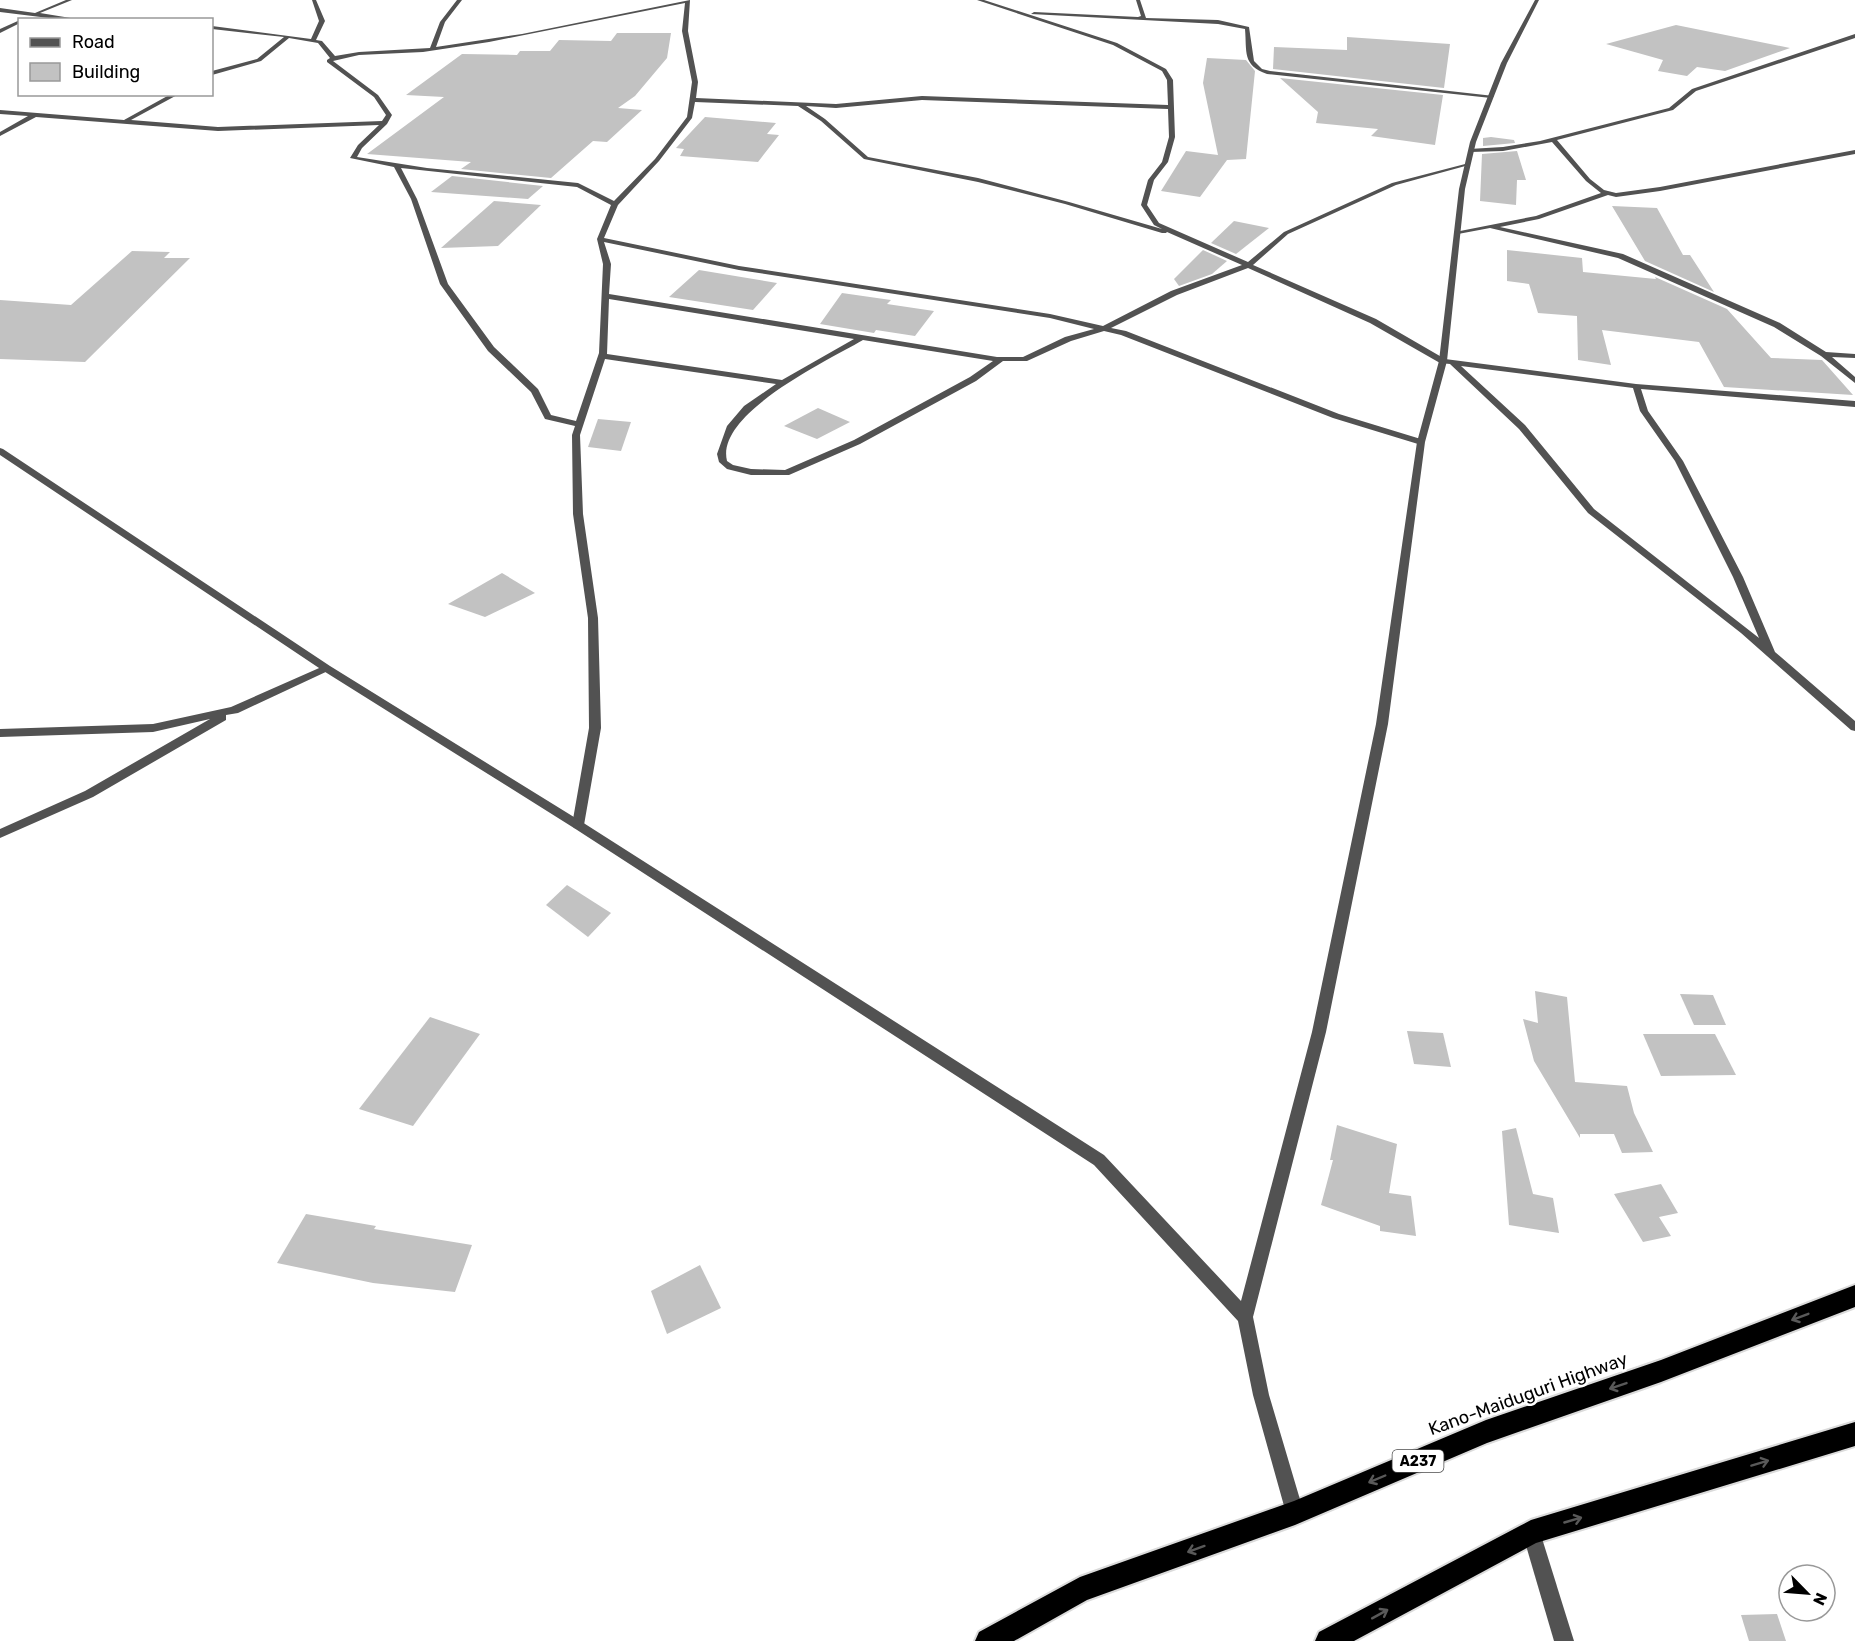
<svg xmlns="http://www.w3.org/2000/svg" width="1855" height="1641" font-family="Rubik,sans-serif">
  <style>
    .building { fill: #c2c2c2 }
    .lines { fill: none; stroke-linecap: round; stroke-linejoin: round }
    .trunk-casing { stroke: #dbdbdb; stroke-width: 4 }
    .minor { fill: #525252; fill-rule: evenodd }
    .tertiary { fill: #525252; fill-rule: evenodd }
    .trunk { fill: #000; fill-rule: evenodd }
    .oneway { stroke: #595959 }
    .labels { text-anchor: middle; stroke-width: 5; stroke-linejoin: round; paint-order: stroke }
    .shield { fill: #fff; stroke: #4c4c4c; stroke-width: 1.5 }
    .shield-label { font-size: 14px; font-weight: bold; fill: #000 }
    .near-street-label { font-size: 18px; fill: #000; stroke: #fff }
  </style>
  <rect width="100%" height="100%" fill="#fff"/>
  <!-- building -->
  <g class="building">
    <polygon points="1676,25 1790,48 1725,71 1697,67 1687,76 1658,71 1663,60 1606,44"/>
    <polygon points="617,33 671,33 667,58 635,96 618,108 642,110 607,142 593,141 551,178 461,169 471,162 367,154 444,97 406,95 462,54 517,55 520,51 550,51 559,40 611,41"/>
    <polygon points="1347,37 1450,44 1444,88 1273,69 1274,47 1347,50"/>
    <polygon points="1207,58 1246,60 1255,71 1246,159 1227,160 1200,197 1161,191 1186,151 1218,155 1203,83"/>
    <polygon points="1280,78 1443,95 1435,145 1371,136 1378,129 1316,123 1318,112"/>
    <polygon points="705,117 776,123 767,134 779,135 758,162 680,156 684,149 676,148"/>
    <polygon points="1491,137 1514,140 1515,143 1483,146 1483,138"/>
    <polygon points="1517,151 1526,180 1517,180 1516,205 1480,201 1482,154"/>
    <polygon points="452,176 543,186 528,199 431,192"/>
    <polygon points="494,201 541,205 498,246 441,248"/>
    <polygon points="1612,206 1657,208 1683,255 1690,255 1714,292 1645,261"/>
    <polygon points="1234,221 1269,228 1236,254 1211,243"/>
    <polygon points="1203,250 1227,261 1212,274 1179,286 1174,279"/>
    <polygon points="1507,250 1582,258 1583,272 1656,279 1655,277 1727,309 1771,358 1822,360 1853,395 1724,387 1699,342 1602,330 1611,365 1578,360 1577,316 1538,313 1529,284 1507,281"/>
    <polygon points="132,251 170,252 164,258 190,258 85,362 0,359 0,300 71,305"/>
    <polygon points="699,270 777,283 753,310 669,297"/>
    <polygon points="842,293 891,300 887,304 934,311 915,336 876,330 874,333 820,324"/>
    <polygon points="818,408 850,422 817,439 784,426"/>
    <polygon points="598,419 631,422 621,451 588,447"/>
    <polygon points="502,573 535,593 485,617 448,604"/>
    <polygon points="567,885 611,913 588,937 546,905"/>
    <polygon points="1535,991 1567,997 1575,1082 1627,1086 1634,1113 1653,1152 1622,1153 1614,1134 1580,1134 1580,1138 1534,1061 1523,1019 1538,1023"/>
    <polygon points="1680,994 1713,995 1726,1025 1694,1025"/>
    <polygon points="430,1017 480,1034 413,1126 359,1109"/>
    <polygon points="1407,1031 1443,1033 1451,1067 1414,1064"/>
    <polygon points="1643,1034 1715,1034 1736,1075 1661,1076"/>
    <polygon points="1337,1125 1397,1144 1389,1193 1411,1196 1416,1236 1380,1231 1380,1226 1321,1205 1333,1160 1330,1160"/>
    <polygon points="1516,1128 1533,1194 1553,1198 1559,1233 1509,1225 1502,1131"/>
    <polygon points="1661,1184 1678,1213 1659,1217 1671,1236 1643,1242 1614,1194"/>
    <polygon points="306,1214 376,1226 374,1229 472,1245 455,1292 373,1283 277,1263"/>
    <polygon points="700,1265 721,1308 667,1334 651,1291"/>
    <polygon points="1777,1614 1786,1641 1749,1641 1741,1615"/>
  </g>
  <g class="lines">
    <defs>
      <g id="trunk">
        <polygon points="1855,1285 1855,1307 1661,1382 1487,1443 1295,1525 1087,1600 1014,1641 975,1641 979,1632 1080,1577 1294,1501 1486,1420 1661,1360"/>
        <polygon points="1855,1422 1855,1446 1536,1543 1354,1641 1315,1641 1319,1632 1531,1520"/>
      </g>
    </defs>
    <!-- trunk casing -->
    <use href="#trunk" class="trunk-casing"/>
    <!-- minor -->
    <g class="minor">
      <polygon points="66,0 72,0 40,13 83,20 65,20 0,12 0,8 35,13"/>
      <path d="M312 0H316L325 21 316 40 322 41 335 56 359 52 430 48 440 22 457 0H462L445 22 436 47 522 34 690 0 688 31 698 82 696 98 836 104 922 96 1168 105 1167 80 1162 71 1113 45 977 0H984L1117 43 1166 69 1173 80 1175 137 1168 162 1154 180 1147 205 1159 223 1248 262 1284 232 1392 183 1469 163V165L1396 185 1288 234 1253 265 1376 319 1445 359 1636 384 1855 401V407L1641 389 1648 411 1683 461 1743 577 1775 652 1855 721V731L1851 730 1741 633 1588 513 1519 429 1450 364 1440 363 1370 323 1248 268 1177 295 1111 328 1126 331 1339 414 1424 440V444H1418L1333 418 1121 335 1104 331 1071 341 1027 361H1003L976 381 860 444 789 475H751L727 469 719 462 717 454 727 426 744 406 776 384 605 359 580 435 583 514 598 618 601 728 584 825 578 829 574 828 572 825 589 728 588 618 573 514 572 435 575 426 545 419 531 392 488 351 440 284 411 199 394 167 350 158 358 145 379 125 218 131 36 117 0 136V132L28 116 0 114V110L124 120 171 94H179L131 120 218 127 382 121 386 115 374 97 327 62V60L330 58 318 43 289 38 261 61 212 75V71L257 59 284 37 212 29V26L311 39 319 21ZM685 3 682 31 692 82 687 117 655 159 614 201 578 183 427 168 357 157 362 148 387 124 392 115 378 95 333 61 359 55 423 52 489 42ZM922 100 1168 109 1169 137 1162 162 1148 180 1141 205 1154 225 1162 229 1069 202 978 178 868 157 825 119 806 106 836 108ZM695 102 798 106 821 121 864 159 978 182 1065 204 1162 233H1166L1167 232 1242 265 1171 291 1103 326 1050 314 739 266 604 238 618 205 659 161 692 118ZM401 168 577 187 611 205 597 239 603 264 599 353 576 421 551 415 538 389 494 347 448 284 417 199ZM604 242 739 270 1050 318 1094 329 1065 337 1023 357H997L609 294 611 264ZM609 299 854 339 782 380 607 354ZM863 340 993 361 970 377 854 440 785 470 751 469 733 465 727 461C715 413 829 360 863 340ZM1461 366 1633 388 1640 411 1675 461 1733 577 1759 638 1594 509 1525 425Z"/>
      <path d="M1136 0H1140L1146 18 1218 20 1249 27 1254 61 1262 69 1270 71 1494 96 1491 98 1267 74C1242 65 1247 52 1245 29L1218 24 1031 14 1034 12 1138 17 1141 16Z"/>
      <polygon points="20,20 20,23 0,33 0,29"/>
      <polygon points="1855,34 1855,38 1696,91 1673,110 1557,140 1590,179 1604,190 1616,193 1660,187 1855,150 1855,154 1660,191 1616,197 1608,195 1539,219 1500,227 1623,254 1780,323 1826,352 1855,354 1855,358 1832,357 1855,377 1855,383 1821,356 1774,327 1618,258 1490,228 1458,234 1455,232 1536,216 1601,193 1586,181 1552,142 1503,151 1471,152 1469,149 1503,147 1540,141 1669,108 1692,89"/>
      <polygon points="326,665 331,668 330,670 238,713 226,715 226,720 93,797 0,838 0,829 85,791 210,719 153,732 0,737 0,729 153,724 231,707"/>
      <polygon points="1531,1523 1537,1526 1540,1532 1574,1641 1554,1641 1522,1532 1525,1526"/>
    </g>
    <!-- tertiary -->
    <polygon class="tertiary" points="1535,0 1539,0 1507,63 1476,142 1465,189 1447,361 1425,442 1388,724 1326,1032 1253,1317 1269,1395 1304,1513 1301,1519 1295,1522 1289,1519 1286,1513 1253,1395 1238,1321 1094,1165 574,828 322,670 0,455 0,448 3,449 330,666 582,822 1104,1155 1241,1301 1312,1032 1376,724 1417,442 1439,361 1459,189 1470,142 1501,63"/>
    <!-- trunk -->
    <use href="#trunk" class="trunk"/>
  </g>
  <!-- one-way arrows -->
  <defs><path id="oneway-shaft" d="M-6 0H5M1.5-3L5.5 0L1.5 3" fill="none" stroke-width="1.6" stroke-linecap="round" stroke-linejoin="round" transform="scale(1.5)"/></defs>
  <g class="oneway">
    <use href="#oneway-shaft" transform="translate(1800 1317) rotate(159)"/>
    <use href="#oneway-shaft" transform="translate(1618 1386) rotate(161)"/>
    <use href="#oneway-shaft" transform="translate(1760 1463) rotate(-17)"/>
    <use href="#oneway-shaft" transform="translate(1377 1479) rotate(157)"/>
    <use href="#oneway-shaft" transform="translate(1573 1520) rotate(-16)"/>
    <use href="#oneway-shaft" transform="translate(1196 1549) rotate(160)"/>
    <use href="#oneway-shaft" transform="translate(1380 1614) rotate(-29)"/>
  </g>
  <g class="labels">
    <!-- shield labels -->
    <rect class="shield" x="1392.5" y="1450" width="51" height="22" rx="4.5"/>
    <g class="shield-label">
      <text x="1418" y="1466">A237</text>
    </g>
    <!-- near-street labels -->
    <g class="near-street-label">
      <text transform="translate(1528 1394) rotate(-20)" y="6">Kano-Maiduguri Highway</text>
    </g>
  </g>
  <!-- legend -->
  <rect x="18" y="18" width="195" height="78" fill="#ffffff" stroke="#999999" stroke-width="1.5"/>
  <rect x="30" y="38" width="30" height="9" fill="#525252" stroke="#999999" stroke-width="1.5"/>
  <text x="72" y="48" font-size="18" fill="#000000">Road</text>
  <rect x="30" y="63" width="30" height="18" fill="#c2c2c2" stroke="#999999" stroke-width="1.5"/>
  <text x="72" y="78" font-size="18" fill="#000000">Building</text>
  <!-- north arrow -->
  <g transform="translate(1807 1593) rotate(115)"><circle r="28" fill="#ffffff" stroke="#999999" stroke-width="1.5"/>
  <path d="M0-4.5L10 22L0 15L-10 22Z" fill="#000000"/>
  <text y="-9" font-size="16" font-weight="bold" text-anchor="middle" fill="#000000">N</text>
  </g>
</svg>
